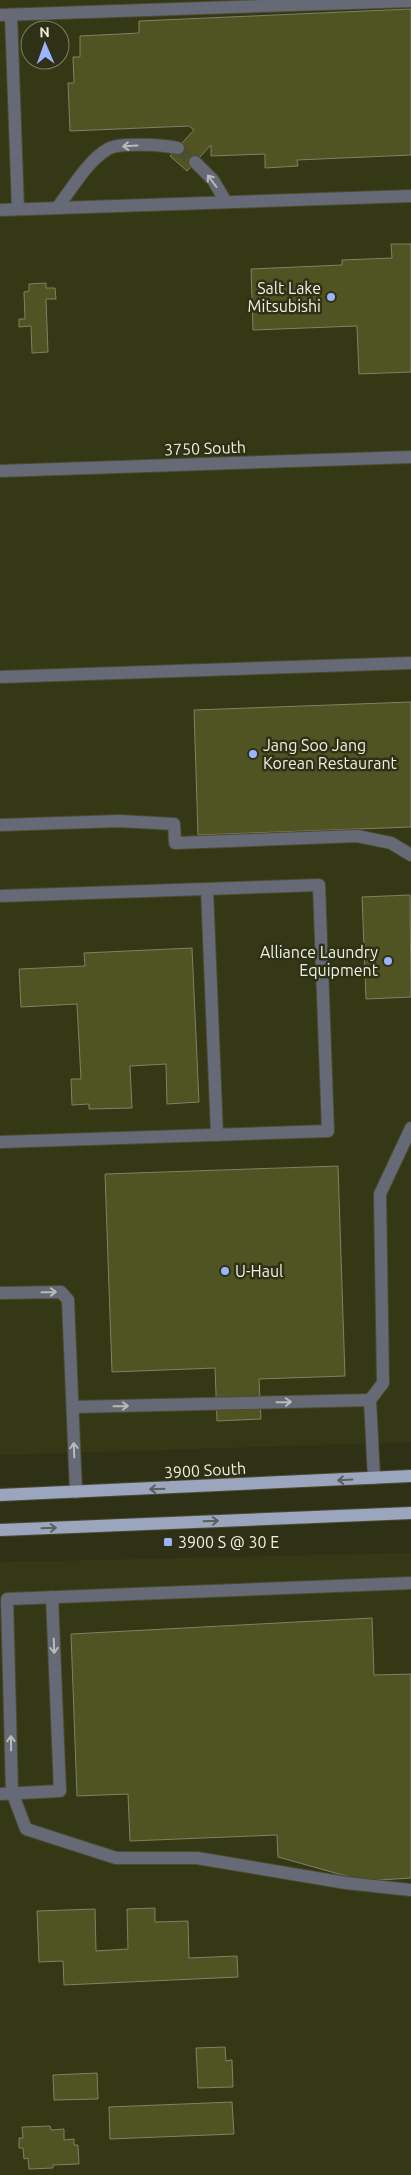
<svg xmlns="http://www.w3.org/2000/svg" width="411" height="2175" font-family="Ubuntu,sans-serif">
  <style>
    .built { fill: #353815; fill-rule: evenodd }
    .building { fill: #505422; stroke: #7f8264 }
    .lines { fill: none; stroke-linecap: round; stroke-linejoin: round }
    .minor-tunnel { stroke: #4c4e34; stroke-width: 12; stroke-dasharray: 12 6; stroke-linecap: butt }
    .minor-casing { stroke: #4a4c32; stroke-width: 14 }
    .major-casing { stroke: #4a4c32; stroke-width: 14 }
    .minor { stroke: #666a77; stroke-width: 12 }
    .major { stroke: #9ca5be; stroke-width: 12 }
    .oneway { stroke: #b8bbb6 }
    .oneway2 { stroke: #5b5f59 }
    .poi-dot { fill: #9cb4fd; stroke: #2f3116; stroke-width: 2 }
    .labels { text-anchor: middle; stroke-width: 5; stroke-linejoin: round; paint-order: stroke }
    .poi-label { font-size: 16px; fill: #eff1e0; stroke: #2f3116; text-anchor: start }
    .street-label { font-size: 16px; fill: #eff1e0; stroke: #2f3116 }
  </style>
  <rect width="100%" height="100%" fill="#2f3116"/>
  <!-- built -->
  <g class="built">
    <path d="M0 0H411V1442L0 1455ZM30 30H60V60H30Z"/>
    <polygon points="411,1553 411,2175 0,2175 0,1562"/>
  </g>
  <!-- building -->
  <g class="building">
    <polygon points="411,9 411,155 297,160 298,166 265,168 265,154 211,156 211,145 187,171 170,156 194,130 189,126 70,131 68,83 74,83 73,57 80,57 80,36 139,33 139,21"/>
    <polygon points="391,244 411,244 411,372 359,374 357,326 253,330 251,269 342,265 342,260 392,258"/>
    <polygon points="46,283 46,288 55,288 56,299 46,299 48,352 32,353 31,326 19,327 19,319 25,319 24,292 29,291 29,284"/>
    <polygon points="411,702 411,827 198,835 194,710"/>
    <polygon points="410,895 411,997 366,999 362,897"/>
    <polygon points="192,948 199,1102 167,1104 166,1064 130,1066 132,1108 89,1109 89,1104 72,1105 71,1079 81,1079 77,1004 21,1007 19,969 85,966 84,953"/>
    <polygon points="338,1166 345,1376 259,1379 261,1419 217,1421 215,1368 112,1372 105,1174"/>
    <polygon points="372,1618 374,1675 411,1674 411,1878 364,1881 278,1857 277,1835 130,1841 128,1794 77,1796 71,1634"/>
    <polygon points="155,1908 155,1922 188,1921 189,1958 237,1956 238,1977 64,1985 63,1961 39,1962 37,1911 95,1909 96,1951 128,1949 127,1909"/>
    <polygon points="225,2047 226,2061 232,2060 233,2087 198,2088 196,2048"/>
    <polygon points="97,2073 98,2099 54,2100 53,2075"/>
    <polygon points="232,2102 234,2134 110,2139 109,2107"/>
    <polygon points="50,2126 51,2130 64,2129 64,2140 74,2139 74,2145 78,2145 79,2164 53,2165 53,2168 29,2169 28,2158 24,2159 23,2148 19,2148 19,2138 23,2138 22,2127"/>
  </g>
  <g class="lines">
    <!-- minor-tunnel -->
    <polyline class="minor-tunnel" points="178,148 195,162"/>
    <defs>
      <g id="minor">
        <polyline points="0,15 411,1"/>
        <polyline points="11,15 18,209"/>
        <polyline points="195,162 213,180 226,202"/>
        <path d="M57 208C71 190 88 160 108 149 119 142 164 145 178 148"/>
        <polyline points="0,210 411,196"/>
        <polyline points="0,471 411,457"/>
        <polyline points="0,677 411,663"/>
        <polyline points="0,825 119,821 174,824 175,843 357,836 391,843 411,855"/>
        <polyline points="207,889 217,1135"/>
        <polyline points="0,896 319,885 328,1131 0,1142"/>
        <polyline points="0,1293 61,1292 68,1300 76,1492"/>
        <polyline points="370,1400 383,1383 380,1194 411,1128"/>
        <polyline points="73,1407 370,1400 374,1478"/>
        <polyline points="411,1583 7,1599 12,1792 26,1829 116,1858 197,1858 346,1883 411,1890"/>
        <polyline points="0,1794 60,1791 52,1597"/>
      </g>
      <g id="major">
        <polyline points="0,1495 411,1476"/>
        <polyline points="0,1530 411,1513"/>
      </g>
    </defs>
    <!-- minor casing -->
    <use href="#minor" class="minor-casing"/>
    <!-- major casing -->
    <use href="#major" class="major-casing"/>
    <!-- minor -->
    <use href="#minor" class="minor"/>
    <!-- major -->
    <use href="#major" class="major"/>
  </g>
  <!-- one-way arrows -->
  <defs><path id="oneway-shaft" d="M-6 0H5M1.5-3L5.5 0L1.5 3" fill="none" stroke-width="1.6" stroke-linecap="round" stroke-linejoin="round" transform="scale(1.25)"/></defs>
  <g class="oneway">
    <use href="#oneway-shaft" transform="translate(130 146) rotate(177)"/>
    <use href="#oneway-shaft" transform="translate(212 181) rotate(-127)"/>
    <use href="#oneway-shaft" transform="translate(49 1292) rotate(-1)"/>
    <use href="#oneway-shaft" transform="translate(284 1402) rotate(-1)"/>
    <use href="#oneway-shaft" transform="translate(121 1406) rotate(-1)"/>
    <use href="#oneway-shaft" transform="translate(74 1450) rotate(-92)"/>
    <use href="#oneway-shaft" transform="translate(54 1646) rotate(88)"/>
    <use href="#oneway-shaft" transform="translate(11 1743) rotate(-91)"/>
  </g>
  <g class="oneway2">
    <use href="#oneway-shaft" transform="translate(345 1480) rotate(177)"/>
    <use href="#oneway-shaft" transform="translate(157 1489) rotate(178)"/>
    <use href="#oneway-shaft" transform="translate(211 1521) rotate(-2)"/>
    <use href="#oneway-shaft" transform="translate(49 1528) rotate(-2)"/>
  </g>
  <!-- markers -->
  <g class="poi-dot">
    <circle cx="331" cy="297" r="5"/>
    <circle cx="253" cy="754" r="5"/>
    <circle cx="388" cy="961" r="5"/>
    <circle cx="225" cy="1271" r="5"/>
    <rect x="163" y="1537" width="10" height="10" rx="2.5"/>
  </g>
  <g class="labels">
    <!-- poi labels -->
    <g class="poi-label">
      <text x="321" y="294" text-anchor="end">Salt Lake<tspan x="321" dy="18">Mitsubishi</tspan></text>
      <text x="263" y="751">Jang Soo Jang<tspan x="263" dy="18">Korean Restaurant</tspan></text>
      <text x="378" y="958" text-anchor="end">Alliance Laundry<tspan x="378" dy="18">Equipment</tspan></text>
      <text x="235" y="1277">U-Haul</text>
      <text x="178" y="1548">3900 S @ 30 E</text>
    </g>
    <!-- street labels -->
    <g class="street-label">
      <text transform="translate(205 448) rotate(-2)" y="6">3750 South</text>
      <text transform="translate(205 1470) rotate(-3)" y="6">3900 South</text>
    </g>
  </g>
  <!-- north arrow -->
  <g transform="translate(45 45) rotate(358)"><circle r="24" fill="#2f3116" stroke="#7c7e67"/>
  <path d="M0-4L9 19L0 12L-9 19Z" fill="#9cb4fd"/>
  <text y="-8" font-size="14" font-weight="bold" text-anchor="middle" fill="#eff1e0">N</text>
  </g>
</svg>
